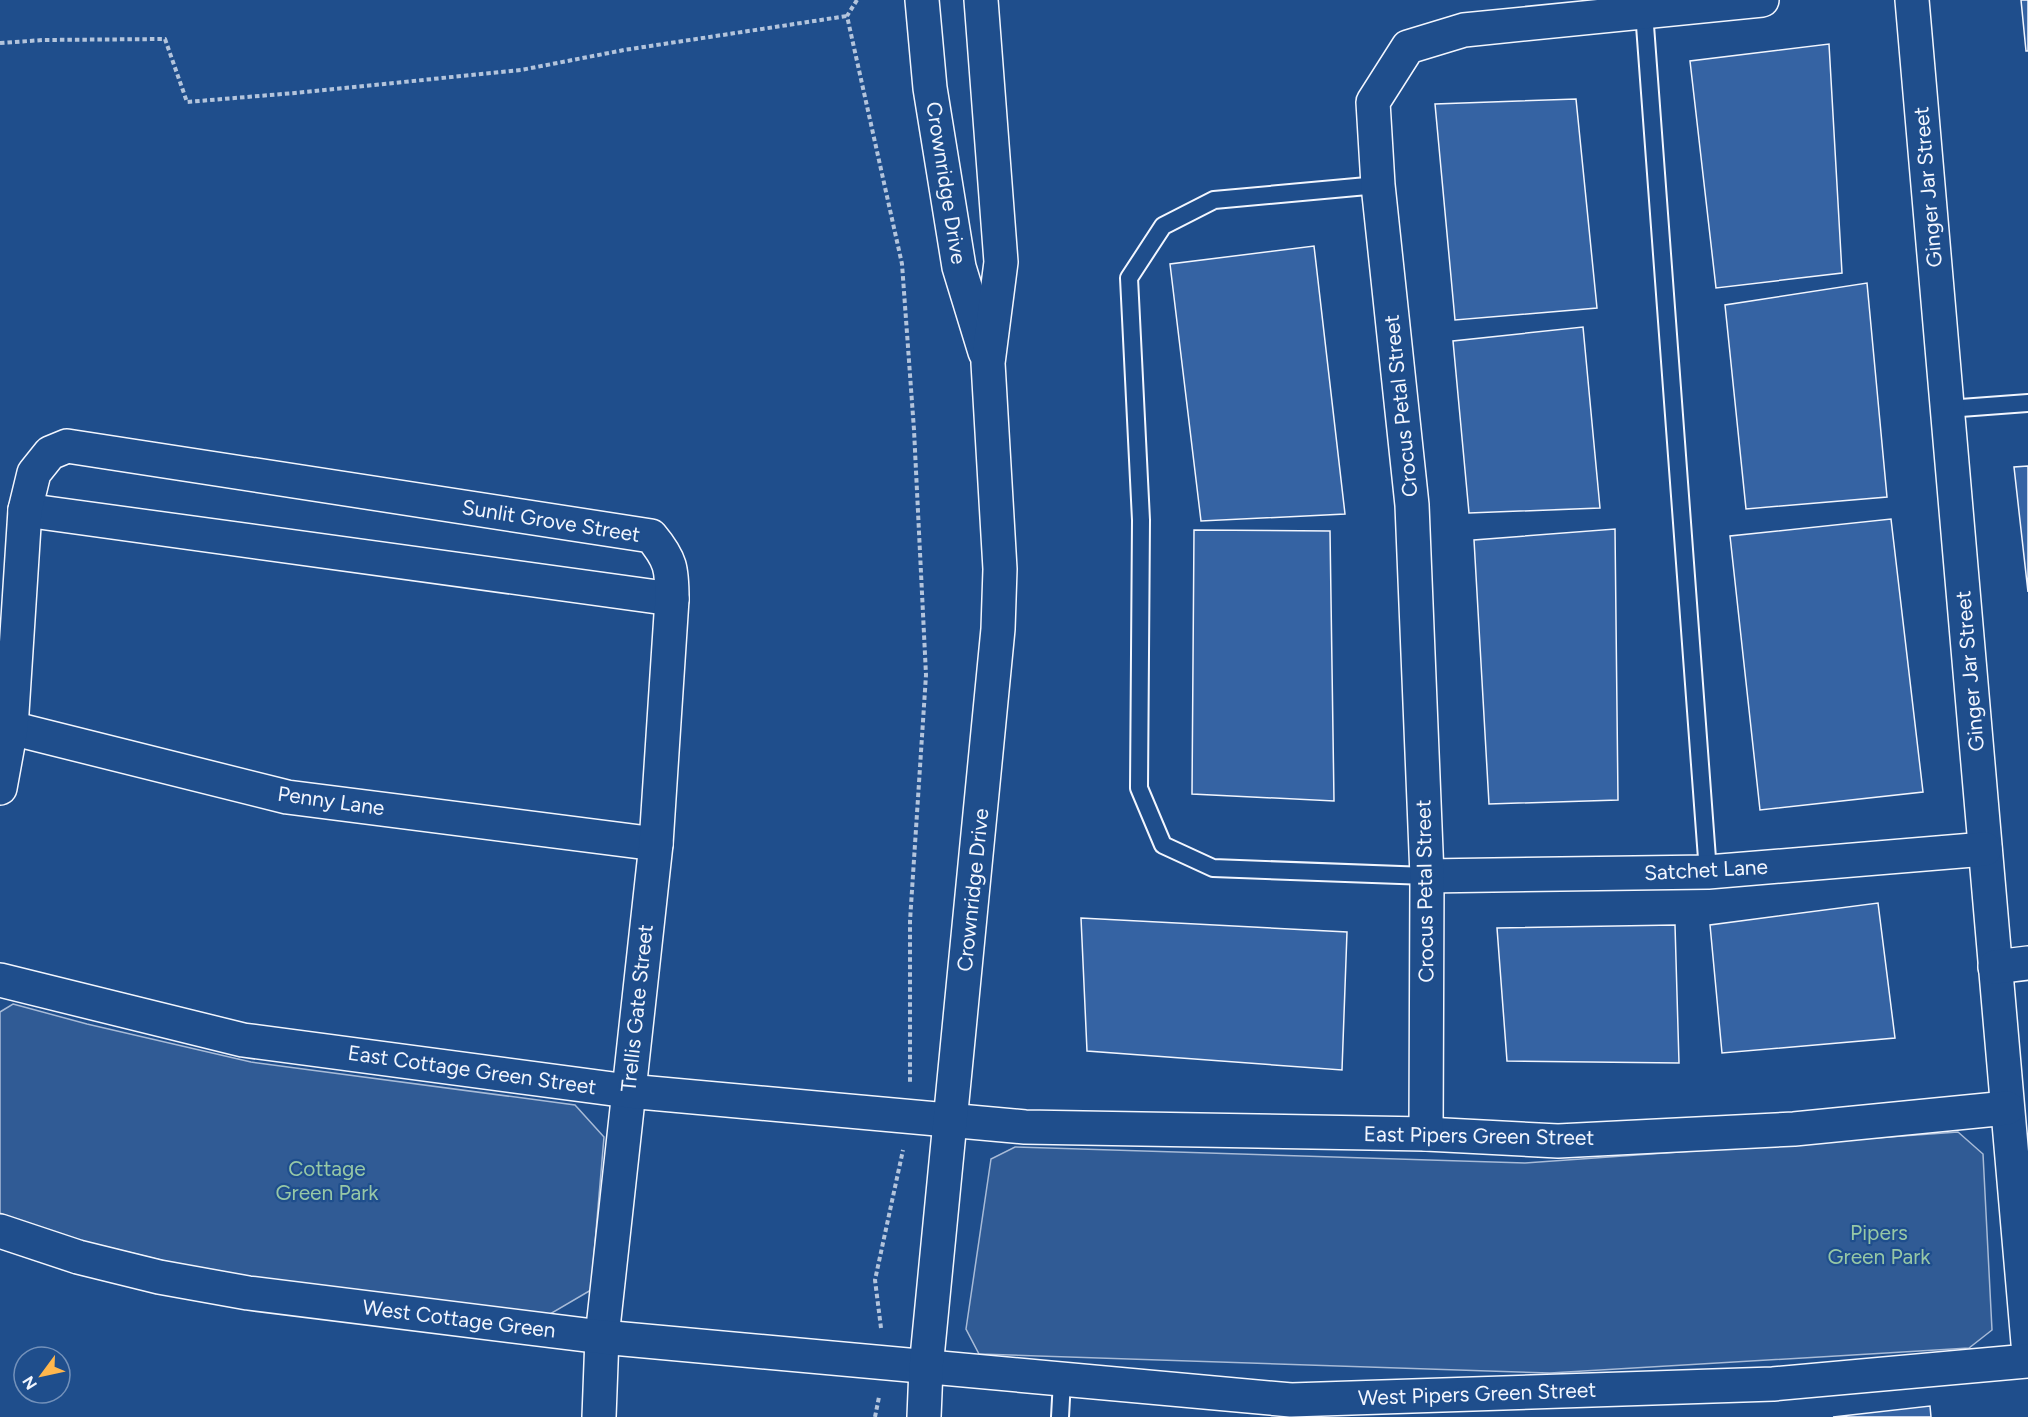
<svg xmlns="http://www.w3.org/2000/svg" width="2028" height="1417" font-family="Figtree,sans-serif">
  <style>
    .built { fill: #305b95; stroke: #a8bbd7; stroke-width: 1.5 }
    .building { fill: #3563a3; stroke: #f2f6ff; stroke-width: 1.5 }
    .lines { fill: none; stroke-linecap: round; stroke-linejoin: round }
    .service-casing { stroke: #f2f6ff; stroke-width: 20 }
    .minor-casing { stroke: #f2f6ff; stroke-width: 36 }
    .tertiary-casing { stroke: #f2f6ff; stroke-width: 36 }
    .path { stroke: #b3c4dc; stroke-width: 4; stroke-dasharray: 4.5 3; stroke-linecap: butt }
    .service { stroke: #1f4e8c; stroke-width: 16 }
    .minor { stroke: #1f4e8c; stroke-width: 33 }
    .tertiary { stroke: #1f4e8c; stroke-width: 33 }
    .labels { text-anchor: middle; stroke-width: 4.5; stroke-linejoin: round; paint-order: stroke }
    .street-label { font-size: 21px; fill: #f2f6ff; stroke: #1f4e8c }
    .park-label { font-size: 21px; fill: #97c8a6; stroke: #1f4e8c }
  </style>
  <rect width="100%" height="100%" fill="#1f4e8c"/>
  <!-- built -->
  <g class="built">
    <polygon points="13,1004 87,1024 251,1062 575,1105 604,1137 591,1290 545,1317 303,1286 198,1269 37,1230 0,1213 0,1012"/>
    <polygon points="1958,1132 1983,1154 1992,1330 1969,1348 1550,1373 979,1354 966,1329 991,1159 1015,1147 1525,1163"/>
  </g>
  <!-- building -->
  <g class="building">
    <polygon points="2021,0 2028,0 2028,51 2026,51"/>
    <polygon points="1829,44 1842,273 1716,288 1690,61"/>
    <polygon points="1576,99 1597,308 1455,320 1435,104"/>
    <polygon points="1314,246 1345,514 1201,521 1170,264"/>
    <polygon points="1867,283 1887,497 1746,509 1725,305"/>
    <polygon points="1583,327 1600,508 1469,513 1453,341"/>
    <polygon points="2028,466 2028,592 2014,467"/>
    <polygon points="1891,519 1923,792 1760,810 1730,536"/>
    <polygon points="1615,529 1618,800 1489,804 1474,540"/>
    <polygon points="1194,530 1330,531 1334,801 1192,794"/>
    <polygon points="1878,903 1895,1038 1722,1053 1710,925"/>
    <polygon points="1081,918 1347,932 1342,1070 1087,1051"/>
    <polygon points="1675,925 1679,1063 1507,1061 1497,928"/>
    <polygon points="1930,1406 1931,1417 1833,1417"/>
  </g>
  <g class="lines">
    <defs>
      <g id="service">
        <polyline points="1644,12 1708,872"/>
        <polyline points="1378,185 1214,200 1163,226 1129,278 1141,520 1139,788 1163,845 1213,868 1427,876"/>
        <polyline points="1947,409 2028,403"/>
        <polyline points="1060,1417 1062,1380"/>
      </g>
      <g id="minor">
        <polyline points="1912,0 2028,1343"/>
        <polyline points="25,510 672,599"/>
        <polyline points="11,728 287,797 656,844"/>
        <path d="M0 788 11 728 25 510 34 473 50 453 67 446 651 536C671 560 672 569 672 599L656 844 602 1337 599 1417"/>
        <polyline points="1427,876 1708,872 1985,849"/>
        <polyline points="1995,967 2028,963"/>
        <polyline points="0,980 243,1040 628,1091 1025,1127 1426,1134 1558,1141 1794,1129 2007,1108"/>
        <polyline points="1426,1134 1427,876 1412,505 1378,185 1373,102 1408,47 1464,30 1762,0"/>
        <polyline points="0,1231 78,1257 159,1277 248,1293 602,1337 1291,1400 1773,1384 2028,1361"/>
      </g>
      <g id="tertiary">
        <polyline points="922,0 930,88 959,267 985,352"/>
        <polyline points="924,1417 926,1368 998,629 1000,569 988,363 1001,262 981,0"/>
      </g>
    </defs>
    <!-- service casing -->
    <use href="#service" class="service-casing"/>
    <!-- minor casing -->
    <use href="#minor" class="minor-casing"/>
    <!-- tertiary casing -->
    <use href="#tertiary" class="tertiary-casing"/>
    <!-- path -->
    <g class="path">
      <polyline points="857,0 847,16 902,264 914,430 926,675 910,921 910,1083"/>
      <polyline points="0,43 43,40 165,39 187,102 295,93 521,70 624,50 847,16"/>
      <polyline points="881,1328 875,1280 903,1150"/>
      <polyline points="875,1417 879,1397"/>
    </g>
    <!-- service -->
    <use href="#service" class="service"/>
    <!-- minor -->
    <use href="#minor" class="minor"/>
    <!-- tertiary -->
    <use href="#tertiary" class="tertiary"/>
  </g>
  <g class="labels">
    <!-- street labels -->
    <g class="street-label">
      <text transform="translate(946 183) rotate(81)" y="7">Crownridge Drive</text>
      <text transform="translate(1928 187) rotate(-95)" y="7">Ginger Jar Street</text>
      <text transform="translate(1401 406) rotate(-96)" y="7">Crocus Petal Street</text>
      <text transform="translate(551 521) rotate(9)" y="7">Sunlit Grove Street</text>
      <text transform="translate(1970 671) rotate(-95)" y="7">Ginger Jar Street</text>
      <text transform="translate(331 801) rotate(8)" y="7">Penny Lane</text>
      <text transform="translate(1706 870) rotate(-3)" y="7">Satchet Lane</text>
      <text transform="translate(973 890) rotate(-84)" y="7">Crownridge Drive</text>
      <text transform="translate(1425 891) rotate(-91)" y="7">Crocus Petal Street</text>
      <text transform="translate(637 1008) rotate(-84)" y="7">Trellis Gate Street</text>
      <text transform="translate(472 1070) rotate(8)" y="7">East Cottage Green Street</text>
      <text transform="translate(1479 1136) rotate(1)" y="7">East Pipers Green Street</text>
      <text transform="translate(459 1319) rotate(7)" y="7">West Cottage Green</text>
      <text transform="translate(1477 1394) rotate(-2)" y="7">West Pipers Green Street</text>
    </g>
    <!-- park labels -->
    <g class="park-label">
      <text x="327" y="1176">Cottage<tspan x="327" dy="24">Green Park</tspan></text>
      <text x="1879" y="1240">Pipers<tspan x="1879" dy="24">Green Park</tspan></text>
    </g>
  </g>
  <!-- north arrow -->
  <g transform="translate(42 1375) rotate(237)"><circle r="28" fill="#1f4e8c" stroke="#7391ba" stroke-width="1.5"/>
  <path d="M0-4.5L10 22L0 15L-10 22Z" fill="#ffb74d"/>
  <text y="-9" font-size="16" font-weight="bold" text-anchor="middle" fill="#f2f6ff">N</text>
  </g>
</svg>
